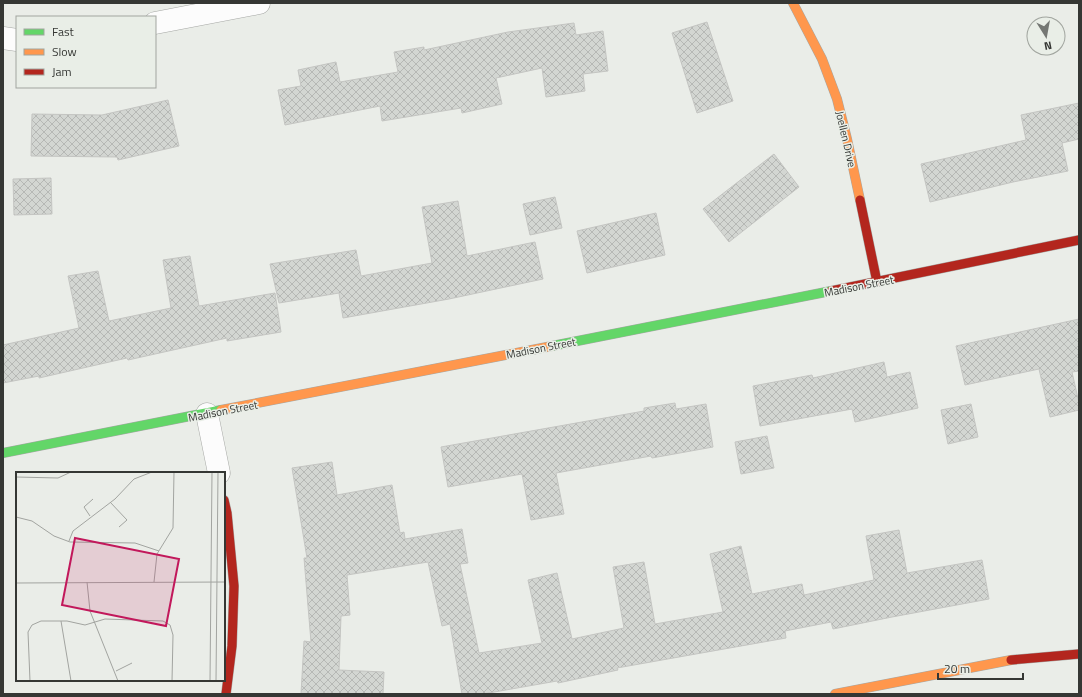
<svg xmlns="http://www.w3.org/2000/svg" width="1082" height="697" font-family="'Titillium Web',sans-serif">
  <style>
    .building { fill: url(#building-cross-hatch); stroke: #c4c5c2 }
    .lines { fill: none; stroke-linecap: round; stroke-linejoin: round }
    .street-casing { stroke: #a5a7a4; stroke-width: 23 }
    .fast-casing { stroke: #a5a7a4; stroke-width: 10 }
    .slow-casing { stroke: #a5a7a4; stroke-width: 10 }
    .jam-casing { stroke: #a5a7a4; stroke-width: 10 }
    .street { stroke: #fcfcfc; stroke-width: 22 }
    .fast { stroke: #63d668; stroke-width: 9 }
    .slow { stroke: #ff974d; stroke-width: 9 }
    .jam { stroke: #b3261e; stroke-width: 9 }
    .labels { text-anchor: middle; stroke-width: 3; stroke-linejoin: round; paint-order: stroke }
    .street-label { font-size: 11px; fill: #353734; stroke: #e9eee7 }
    .inset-road { fill: none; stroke: #a2a4a0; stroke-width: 1 }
    .view { fill: #c2185b; fill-opacity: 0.15; stroke: #c2185b; stroke-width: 2 }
    .inset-edge { fill: none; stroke: #353734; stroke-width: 2 }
  </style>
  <defs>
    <pattern id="building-cross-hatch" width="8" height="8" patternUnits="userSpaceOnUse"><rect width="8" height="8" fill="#d3d6d2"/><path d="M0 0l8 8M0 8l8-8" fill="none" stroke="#b6b8b5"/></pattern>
  </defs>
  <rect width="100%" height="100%" fill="#eaede8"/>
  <!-- building -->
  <g class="building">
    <polygon points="707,22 733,101 697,113 672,33"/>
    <polygon points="574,23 576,35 603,31 608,71 583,74 585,91 546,97 542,68 496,78 502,104 462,113 461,108 382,121 380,106 285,125 278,90 301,86 298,70 336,62 340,82 398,72 394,52 424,47 424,50 508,32"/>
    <polygon points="168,100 179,146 118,160 117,157 31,156 32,114 102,115"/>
    <polygon points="1079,103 1079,139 1062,143 1068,171 1013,182 930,202 921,164 1026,140 1021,115"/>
    <polygon points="774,154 799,187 729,242 703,209"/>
    <polygon points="51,178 52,214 14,215 13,179"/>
    <polygon points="555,197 562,228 530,235 523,204"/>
    <polygon points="458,201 467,256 535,242 543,279 449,299 343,318 339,293 279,303 270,264 356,250 361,276 432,263 422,207"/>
    <polygon points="656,213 665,255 587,273 577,231"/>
    <polygon points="190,256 199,306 275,293 281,332 227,341 227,338 128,360 127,358 39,378 39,376 3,383 3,345 79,328 68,276 98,271 109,321 171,308 163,260"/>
    <polygon points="1079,319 1079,371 1072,372 1079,403 1079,410 1050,417 1039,369 965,385 956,346"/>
    <polygon points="884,362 887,377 910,372 918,408 855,422 852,409 760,426 753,386 812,375 813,378"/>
    <polygon points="675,403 676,409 706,404 713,447 652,458 651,456 556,473 564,514 531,520 522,474 448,487 441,447 644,411 644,408"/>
    <polygon points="971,404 978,437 948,444 941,410"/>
    <polygon points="767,436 774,468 741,474 735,442"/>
    <polygon points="332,462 337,495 392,485 400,533 404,532 405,539 462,529 468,563 460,564 479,653 542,643 528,580 557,573 572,639 624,628 613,567 644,562 655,624 723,612 710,554 741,546 752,594 802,584 804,595 874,580 866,536 899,530 907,573 982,560 989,599 892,617 833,629 831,622 785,631 786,638 617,668 618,670 558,683 557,681 483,694 462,694 450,624 442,626 428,562 347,575 350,615 341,616 339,670 384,672 383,694 301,694 304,641 311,642 304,558 307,558 292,468"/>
  </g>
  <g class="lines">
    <defs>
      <g id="street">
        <polyline points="155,23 259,3"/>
        <polyline points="3,38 17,40"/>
        <polyline points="207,414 219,473"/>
      </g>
      <g id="fast">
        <polyline points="552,346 831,291"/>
        <polyline points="3,453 221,410"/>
      </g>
      <g id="slow">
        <polyline points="793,3 822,59 837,99 847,139 860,200"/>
        <polyline points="221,410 552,346"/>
        <polyline points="835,694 1011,660"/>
      </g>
      <g id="jam">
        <polyline points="860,200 877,282"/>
        <polyline points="831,291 1079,240"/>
        <polyline points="224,500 227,513 234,586 232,646 226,694"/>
        <polyline points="1011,660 1079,654"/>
      </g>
    </defs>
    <!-- street casing -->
    <use href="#street" class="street-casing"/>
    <!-- fast casing -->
    <use href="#fast" class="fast-casing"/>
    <!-- slow casing -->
    <use href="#slow" class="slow-casing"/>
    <!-- jam casing -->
    <use href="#jam" class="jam-casing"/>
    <!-- street -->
    <use href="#street" class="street"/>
    <!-- fast -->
    <use href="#fast" class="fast"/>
    <!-- slow -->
    <use href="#slow" class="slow"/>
    <!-- jam -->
    <use href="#jam" class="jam"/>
  </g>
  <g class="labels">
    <!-- street labels -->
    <g class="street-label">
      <text transform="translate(846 139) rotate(77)" y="4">Joellen Drive</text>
      <text transform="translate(859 286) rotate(-11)" y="4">Madison Street</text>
      <text transform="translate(541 348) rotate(-11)" y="4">Madison Street</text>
      <text transform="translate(223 411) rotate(-11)" y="4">Madison Street</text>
    </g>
  </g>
  <!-- overview -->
  <g transform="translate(16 472)">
    <rect width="209" height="209" fill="#eaede8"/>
    <path class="inset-road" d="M144 0H158M0 5 42 6 55 0M94 30 111 48 103 55M74 44 68 35 77 27M0 45 16 49 38 64 54 70 119 71 143 79M53 69 57 59 99 27 118 7 136 0M71 110 74 139 102 209M138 110 141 82 157 56 158 0M0 111 209 110M45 149 55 209M100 199 116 191M14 209 12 160 16 153 25 149H51L69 153 89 147 147 149 154 153 157 163 156 209M194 209 196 0M200 209 202 0"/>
    <path class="view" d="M59 66 163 87 150 154 46 133Z"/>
    <rect width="209" height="209" class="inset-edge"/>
  </g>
  <!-- border -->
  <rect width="1082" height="697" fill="none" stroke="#353734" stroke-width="8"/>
  <!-- legend -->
  <rect x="16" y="16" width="140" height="72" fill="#e9eee7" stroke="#a1a59f"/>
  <rect x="24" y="29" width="20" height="6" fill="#63d668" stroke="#a1a59f"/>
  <text x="52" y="36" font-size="12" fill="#353734">Fast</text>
  <rect x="24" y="49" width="20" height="6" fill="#ff974d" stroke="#a1a59f"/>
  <text x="52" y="56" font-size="12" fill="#353734">Slow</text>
  <rect x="24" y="69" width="20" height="6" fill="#b3261e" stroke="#a1a59f"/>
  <text x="52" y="76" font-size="12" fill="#353734">Jam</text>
  <!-- north arrow -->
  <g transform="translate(1046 36) rotate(169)"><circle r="19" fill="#e9eee7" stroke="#a1a59f"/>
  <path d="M0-3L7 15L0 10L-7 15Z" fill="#747773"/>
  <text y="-6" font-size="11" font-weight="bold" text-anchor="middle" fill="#353734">N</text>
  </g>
  <!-- scale -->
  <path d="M938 673v6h85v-6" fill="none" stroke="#353734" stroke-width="2"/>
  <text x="944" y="673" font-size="12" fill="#353734" stroke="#e9eee7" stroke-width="3" paint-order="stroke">20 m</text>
</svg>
